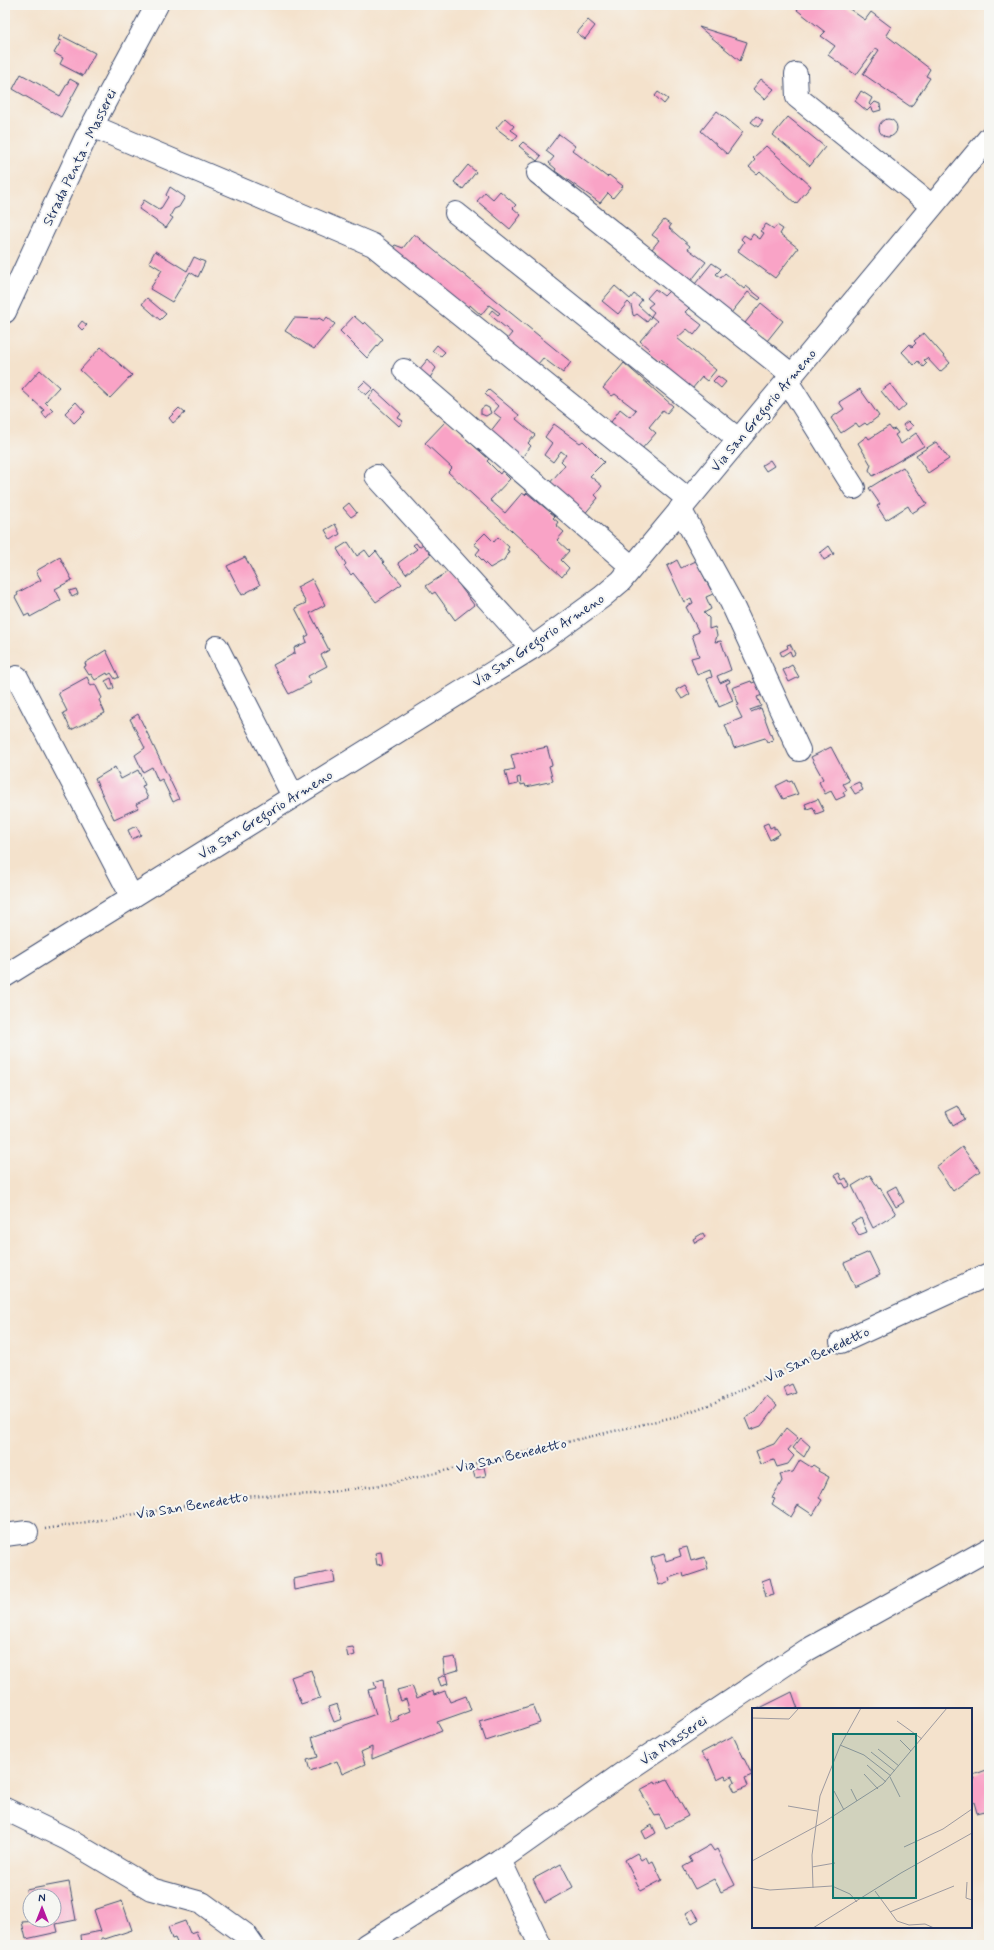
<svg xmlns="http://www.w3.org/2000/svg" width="994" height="1950" font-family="Mynerve,sans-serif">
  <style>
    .building { fill: #f9a3c6 }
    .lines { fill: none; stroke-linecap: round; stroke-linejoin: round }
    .minor-casing { stroke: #3c4a6e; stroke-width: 24 }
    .path { stroke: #3c4a6e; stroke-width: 2.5; stroke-dasharray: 1 3; stroke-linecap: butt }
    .minor { stroke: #fff; stroke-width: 22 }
    .labels { text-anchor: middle; stroke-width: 4; stroke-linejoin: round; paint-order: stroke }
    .street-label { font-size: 14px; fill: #1b2f5e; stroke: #f6f6f2 }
    .inset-road { fill: none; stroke: #9d9aa0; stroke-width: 1 }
    .view { fill: #0f766e; fill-opacity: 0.15; stroke: #0f766e; stroke-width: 2 }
    .inset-edge { fill: none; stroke: #1b2f5e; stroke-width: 2 }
  </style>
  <rect width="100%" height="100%" fill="#f6f6f2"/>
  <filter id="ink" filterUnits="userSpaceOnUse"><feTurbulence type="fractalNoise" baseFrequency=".025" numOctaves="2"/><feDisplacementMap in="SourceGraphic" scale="8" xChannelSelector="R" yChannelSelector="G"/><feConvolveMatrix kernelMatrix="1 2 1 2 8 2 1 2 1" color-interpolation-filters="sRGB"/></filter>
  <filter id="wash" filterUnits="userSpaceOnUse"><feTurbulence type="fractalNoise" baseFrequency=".012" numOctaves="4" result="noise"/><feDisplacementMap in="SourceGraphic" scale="16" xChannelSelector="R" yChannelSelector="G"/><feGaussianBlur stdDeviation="0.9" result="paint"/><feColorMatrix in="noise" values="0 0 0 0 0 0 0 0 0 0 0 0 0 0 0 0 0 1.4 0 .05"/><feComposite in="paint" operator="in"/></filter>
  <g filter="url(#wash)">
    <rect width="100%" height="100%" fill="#f4e2cc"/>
    <g id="blocks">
      <!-- building -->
      <g class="building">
        <polygon points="801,5 844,5 865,20 871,12 891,27 886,35 930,69 926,76 930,78 911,107 863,74 879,50 876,48 856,75 828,55 835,46 821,36 825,32 797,10"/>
        <polygon points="588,20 595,26 585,39 577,33"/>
        <polygon points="699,27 747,42 740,61"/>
        <polygon points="60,35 95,53 83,76 60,64 63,58 54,53 61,41 58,40"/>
        <polygon points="21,74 60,96 70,79 79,84 61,117 13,89"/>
        <polygon points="761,79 774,89 765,99 753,89"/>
        <polygon points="861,91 872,98 869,104 871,106 875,102 880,104 881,110 874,112 871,107 867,111 855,101"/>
        <polygon points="658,92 668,99 664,104 655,96"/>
        <polygon points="717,111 743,132 727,154 701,131"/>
        <polygon points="756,116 763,121 758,127 751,122"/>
        <polygon points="788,117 825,147 810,166 773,135"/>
        <polygon points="505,118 514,126 511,130 518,135 513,141 496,128"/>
        <circle cx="888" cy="128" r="9"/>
        <polygon points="559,134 575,146 572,150 607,177 609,175 623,186 613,198 608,193 600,203 555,171 556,169 549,163 554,157 546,151"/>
        <polygon points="523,142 541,156 537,161 519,146"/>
        <polygon points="766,146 811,186 796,204 760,171 757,174 749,167 755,160 753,158"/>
        <polygon points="468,165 476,172 463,189 454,182"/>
        <polygon points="170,187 185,197 179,207 174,209 170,216 173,218 166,228 139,209 144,200 160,210 168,197 166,195"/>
        <polygon points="500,191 516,205 513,208 521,215 510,229 477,201 485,192 493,199"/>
        <polygon points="664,220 671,225 669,228 690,246 688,249 706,262 690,282 656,256 658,254 652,249 659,240 652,235"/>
        <polygon points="766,224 774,229 777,225 783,229 780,234 798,248 775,278 738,251 744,242 741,239 744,235 750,239 753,234 760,239 764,233 761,231"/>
        <polygon points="414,234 571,362 563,373 543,358 533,370 503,344 512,333 489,314 492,310 498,315 500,313 489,305 481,315 470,305 466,308 389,252 395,245 403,248"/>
        <polygon points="155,251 187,271 194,257 205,262 198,277 190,272 172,302 150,289 162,270 149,262"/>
        <polygon points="712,263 721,269 716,274 721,278 725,273 744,289 746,286 761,298 759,300 748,292 731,313 695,284"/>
        <polygon points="615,286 630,299 634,294 642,300 638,305 651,317 647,322 637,314 634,316 633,315 631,305 628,302 618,314 602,301"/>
        <polygon points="655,289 664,296 669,291 683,302 684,301 691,306 685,312 702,325 694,335 687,329 677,338 716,370 707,381 702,377 692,389 666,367 668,365 661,359 659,361 648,352 650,350 640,341 657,321 651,316 654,312 648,307 653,303 647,298"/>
        <polygon points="147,298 166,314 160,320 142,304"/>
        <polygon points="761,303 783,321 767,341 745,323"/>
        <polygon points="354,316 363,324 365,322 383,339 367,358 340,331"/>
        <polygon points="327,317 335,324 314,349 285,331 294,318 318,319 319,318 324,321"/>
        <polygon points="82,321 87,325 82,330 78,326"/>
        <polygon points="924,333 950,363 940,372 927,358 924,360 927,363 923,367 918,361 914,365 902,352 910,344 912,347 916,343 914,341"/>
        <polygon points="437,345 445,352 441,356 432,351"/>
        <polygon points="101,347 132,375 110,398 80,370"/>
        <polygon points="428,359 436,368 428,381 418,371"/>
        <polygon points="624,363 673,406 667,413 663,410 649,427 656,433 639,452 609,425 620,409 630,417 636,410 615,394 612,396 603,388"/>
        <polygon points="40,370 59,387 45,402 53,410 46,418 42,413 44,410 22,390"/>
        <polygon points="718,376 726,382 721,388 713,381"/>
        <polygon points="365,381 373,388 366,395 358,388"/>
        <polygon points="890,384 906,405 898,412 881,391"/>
        <polygon points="860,389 879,416 867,425 865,423 859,427 856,423 841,433 831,418 844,409 839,402"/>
        <polygon points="375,390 401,414 398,418 403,421 399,426 368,398"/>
        <polygon points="489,390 519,415 516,419 535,435 528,443 531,446 519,461 490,432 501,418 493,412 498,406 485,394"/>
        <polygon points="76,402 85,412 74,423 65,413"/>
        <polygon points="485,406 489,408 491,413 486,416 481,414 481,409"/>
        <polygon points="179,408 185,413 173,423 169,418"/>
        <polygon points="446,421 489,459 487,461 500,474 502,471 510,479 490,500 505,513 522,493 525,495 527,493 555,516 553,518 558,522 556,525 564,532 557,540 569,551 561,560 569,568 562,577 448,472 452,468 425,443"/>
        <polygon points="908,421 913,426 907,431 903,425"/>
        <polygon points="554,424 580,443 583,441 604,462 590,476 602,486 595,495 598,498 583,516 549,484 565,465 561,461 566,455 561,451 553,462 544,455 552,443 545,437"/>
        <polygon points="889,426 892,430 895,429 898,433 895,435 901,444 916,433 924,446 873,476 869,470 871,465 858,443 867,436 869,439"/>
        <polygon points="936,442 949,459 928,473 916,455"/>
        <polygon points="770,460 774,466 766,471 762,465"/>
        <polygon points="903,467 927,504 912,513 908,506 886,520 877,506 880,504 869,488"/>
        <polygon points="349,503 357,513 351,517 343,508"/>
        <polygon points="335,524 340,534 331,540 325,530"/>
        <polygon points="485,533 494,542 498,537 509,547 507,550 509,551 504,560 490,568 476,554 480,549 474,544"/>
        <polygon points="348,542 357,556 365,550 370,557 376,551 384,562 383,563 402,584 376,602 353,573 351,575 344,566 346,564 337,549"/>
        <polygon points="416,543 419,547 423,544 431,554 406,574 398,563 417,549 413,545"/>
        <polygon points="829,546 834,554 824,560 820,553"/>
        <polygon points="60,557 72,580 55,589 61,600 30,617 29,614 25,616 15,597 18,595 17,593 41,580 36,571"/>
        <polygon points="245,557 260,585 242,595 227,566"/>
        <polygon points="677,560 681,568 696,561 713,594 706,597 711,609 704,613 709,618 709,629 715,627 717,636 715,642 721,641 731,670 717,676 720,683 729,679 730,682 726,684 733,701 719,707 707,679 712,677 710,670 697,675 691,658 699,656 692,635 699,632 686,607 693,603 691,598 684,602 667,566"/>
        <polygon points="449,571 474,605 455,620 435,592 432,594 426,586"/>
        <polygon points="312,579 325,605 310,613 329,650 321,655 327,666 308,676 311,683 289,694 273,665 295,653 294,648 307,642 305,637 309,635 295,608 306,603 297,587"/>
        <polygon points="76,589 78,594 72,597 69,591"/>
        <polygon points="790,644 795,654 792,656 790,651 782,656 780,652 788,648 787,645"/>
        <polygon points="106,650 119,677 115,679 111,673 108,675 107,673 95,680 91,674 89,675 84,667 86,666 85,663"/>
        <polygon points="792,665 799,677 789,682 783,670"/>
        <polygon points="87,677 91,686 95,684 102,698 99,700 105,713 71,730 63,713 67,711 58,693"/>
        <polygon points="111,678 114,688 110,690 105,681"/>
        <polygon points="760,680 765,694 757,697 761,706 750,710 751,712 761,708 773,740 767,742 765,738 734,748 725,725 742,718 736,706 739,705 732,688 751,681 752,683"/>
        <polygon points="685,685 690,694 682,699 676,690"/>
        <polygon points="138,714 179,799 173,802 162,779 158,781 152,767 143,772 135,755 145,748 130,719"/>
        <polygon points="547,747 552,765 549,766 553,781 526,787 525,784 521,785 520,777 517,778 518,784 509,786 505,771 515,769 511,755"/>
        <polygon points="831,747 849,781 843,784 847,790 843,792 845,796 836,800 831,791 825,794 819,782 823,779 811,757"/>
        <polygon points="115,767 121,779 138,770 145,785 142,786 148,798 136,804 138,808 114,819 95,779"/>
        <polygon points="788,780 789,782 792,781 798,794 783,799 776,786"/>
        <polygon points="859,782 863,790 855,794 850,786"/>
        <polygon points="818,799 824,811 816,814 813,807 807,809 805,804"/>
        <polygon points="768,823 770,828 774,826 774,829 776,828 780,834 770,840 763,825"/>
        <polygon points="136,826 141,835 132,839 128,830"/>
        <polygon points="958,1106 965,1119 953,1126 946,1112"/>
        <polygon points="962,1147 980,1171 953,1191 936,1167"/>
        <polygon points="839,1173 842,1180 846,1178 850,1186 846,1188 843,1183 840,1184 835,1175"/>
        <polygon points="870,1175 879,1189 880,1188 896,1214 873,1228 852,1186"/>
        <polygon points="896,1186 904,1202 896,1207 887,1191"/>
        <polygon points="861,1218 867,1232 859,1235 851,1223"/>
        <polygon points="703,1233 705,1237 695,1243 693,1239"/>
        <polygon points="869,1252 880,1275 855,1287 844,1263"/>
        <polygon points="792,1384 796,1393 787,1396 784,1388"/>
        <polygon points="767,1396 777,1405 761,1426 750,1430 745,1418 755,1412"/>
        <polygon points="786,1428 798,1438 788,1450 794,1456 788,1464 777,1467 774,1460 761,1464 756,1451 774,1444"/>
        <polygon points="801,1438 810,1446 804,1457 793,1448"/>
        <polygon points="800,1460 811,1467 813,1465 819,1469 818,1471 829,1477 819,1498 822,1500 813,1515 798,1505 791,1517 772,1504 775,1499 772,1498 782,1481 780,1474 793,1472"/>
        <polygon points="484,1467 486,1476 475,1478 473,1470"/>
        <polygon points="687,1547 691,1561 705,1557 708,1569 684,1577 683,1573 669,1578 670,1581 659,1585 651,1558 664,1554 666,1561 681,1556 679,1549"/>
        <polygon points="381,1552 383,1564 377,1565 375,1553"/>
        <polygon points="333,1571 335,1582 294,1590 293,1579"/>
        <polygon points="770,1578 774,1595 766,1597 762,1581"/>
        <polygon points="353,1647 355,1655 348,1657 346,1648"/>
        <polygon points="455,1657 458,1670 445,1674 443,1659"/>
        <polygon points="311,1670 320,1698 301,1704 291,1677"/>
        <polygon points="446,1675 448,1684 441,1686 438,1678"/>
        <polygon points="383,1679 385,1699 391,1722 399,1719 397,1716 410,1711 406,1699 401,1701 397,1690 412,1686 417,1698 433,1691 434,1695 445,1691 450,1702 466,1696 471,1710 437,1722 442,1731 372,1759 372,1747 361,1752 365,1764 342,1774 337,1761 310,1771 307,1760 318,1757 312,1737 376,1714 368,1690 376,1688 374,1682"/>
        <polygon points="792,1692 798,1709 758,1709"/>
        <polygon points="337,1704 342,1719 334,1722 328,1707"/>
        <polygon points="533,1705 540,1723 486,1741 479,1721"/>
        <polygon points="733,1736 752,1775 745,1778 748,1786 735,1792 731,1784 735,1782 732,1776 726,1779 725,1776 717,1780 708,1759 706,1760 701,1753"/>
        <polygon points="989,1769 989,1810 977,1813 974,1802 971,1803 971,1780 975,1779 973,1775"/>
        <polygon points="667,1779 688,1816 666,1828 659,1815 655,1816 640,1790 655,1782 656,1784"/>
        <polygon points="652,1825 656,1833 646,1839 642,1831"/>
        <polygon points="710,1845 714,1851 717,1849 735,1885 721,1892 714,1879 695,1889 683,1867 692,1862 689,1857"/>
        <polygon points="637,1853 641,1860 646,1857 649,1863 653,1861 662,1880 641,1891 625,1860"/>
        <polygon points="561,1864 573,1887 545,1903 533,1879"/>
        <polygon points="69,1882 76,1920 56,1924 58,1932 26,1939 22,1922 54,1920 54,1896 30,1896 29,1908 26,1890"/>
        <polygon points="122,1901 132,1930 105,1939 104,1938 101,1938 102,1945 82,1945 81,1935 101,1931 94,1910"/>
        <polygon points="693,1909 699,1919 692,1923 686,1913"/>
        <polygon points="185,1921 190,1933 196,1931 201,1945 178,1945 175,1938 172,1939 168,1927"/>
      </g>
    </g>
  </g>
  <g filter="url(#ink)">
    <use href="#blocks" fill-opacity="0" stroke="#3c4a6e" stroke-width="1"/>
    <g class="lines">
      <defs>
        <g id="minor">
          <polyline points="796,74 797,97 932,206"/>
          <polyline points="92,126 373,245 688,499"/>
          <polyline points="538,173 792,375"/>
          <polyline points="456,213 738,439"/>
          <polyline points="5,312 85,139 157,5"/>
          <polyline points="404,370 632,567"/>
          <polyline points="787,381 854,488"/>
          <polyline points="376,476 532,648"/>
          <polyline points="680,509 731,602 799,750"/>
          <polyline points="217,647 293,796"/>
          <polyline points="17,677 132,897"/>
          <polyline points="5,976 532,648 602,597 621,581 989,138"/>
          <polyline points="841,1342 989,1274"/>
          <polyline points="5,1535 27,1532"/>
          <polyline points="5,1809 67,1839 151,1889 202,1903 246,1935 253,1945"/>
          <polyline points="500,1860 540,1945"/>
          <polyline points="366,1945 500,1860 623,1773 807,1650 989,1549"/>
        </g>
      </defs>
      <!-- minor casing -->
      <use href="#minor" class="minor-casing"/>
      <!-- path -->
      <polyline class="path" points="45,1529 238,1497 314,1494 388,1484 678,1416 711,1404 825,1350"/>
      <!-- minor -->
      <use href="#minor" class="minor"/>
    </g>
  </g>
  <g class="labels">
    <!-- street labels -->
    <g class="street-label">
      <text transform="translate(79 157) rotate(-64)" y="5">Strada Penta - Masserei</text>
      <text transform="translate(763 410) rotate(-50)" y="5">Via San Gregorio Armeno</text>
      <text transform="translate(538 640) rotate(-34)" y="5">Via San Gregorio Armeno</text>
      <text transform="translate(265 814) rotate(-32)" y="5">Via San Gregorio Armeno</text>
      <text transform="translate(817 1354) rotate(-25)" y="5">Via San Benedetto</text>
      <text transform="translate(511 1455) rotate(-13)" y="5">Via San Benedetto</text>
      <text transform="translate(192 1505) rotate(-9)" y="5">Via San Benedetto</text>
      <text transform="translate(673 1740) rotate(-34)" y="5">Via Masserei</text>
    </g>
  </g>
  <!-- overview -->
  <g transform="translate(752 1708)">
    <rect width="220" height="220" fill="#f4e2cc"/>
    <path class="inset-road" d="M0 10 37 11 47 0M145 13 170 31M148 32 159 43M88 37 112 47 139 68M126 41 147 58M119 44 143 63M115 57 134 74M112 66 126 81M138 69 148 89M99 81 105 93M82 83 92 102M36 98 65 103M152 139 191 121 220 101M0 153 72 114 131 76 195 0M60 159 83 155M215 174 214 190 220 192M0 179 18 182 80 178 98 186 105 194M61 180 60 147 68 88 88 38 109 0M123 183 145 213 157 217 173 216 182 220M138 204 202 178M61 220 149 165 220 125"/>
    <path class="view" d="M81 26H164V190H81Z"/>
    <rect width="220" height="220" class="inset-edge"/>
  </g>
  <!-- margin -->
  <rect width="994" height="1950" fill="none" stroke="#f6f6f2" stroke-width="20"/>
  <!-- north arrow -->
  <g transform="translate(42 1908)"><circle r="19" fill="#f6f6f2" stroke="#9ea6b7"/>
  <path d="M0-3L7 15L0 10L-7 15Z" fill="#b5179e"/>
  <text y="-6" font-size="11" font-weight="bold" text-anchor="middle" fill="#1b2f5e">N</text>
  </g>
</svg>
